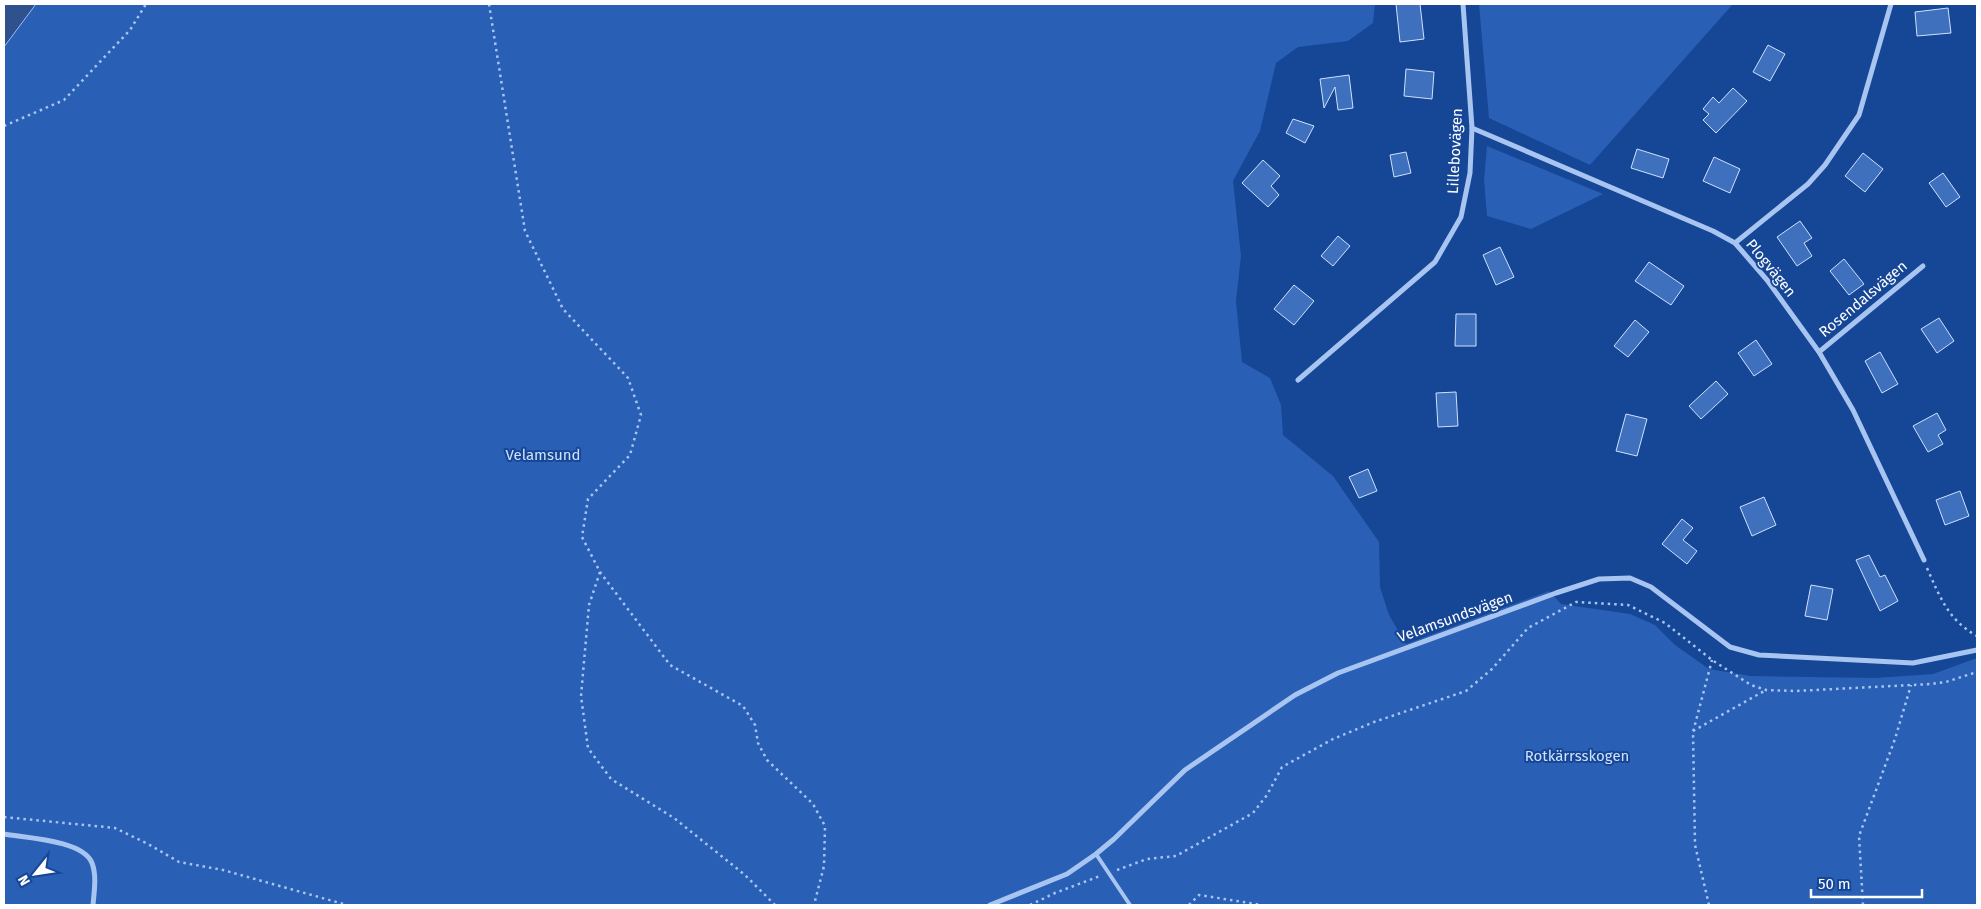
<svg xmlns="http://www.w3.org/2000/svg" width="1981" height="909" font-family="'Fira Sans',sans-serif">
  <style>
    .green { fill: #295fb5 }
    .water { fill: #2f528e; stroke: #9abef4 }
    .building { fill: #3e70be; stroke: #cfe1fc }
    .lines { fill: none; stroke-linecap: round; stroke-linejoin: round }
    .path { stroke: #a8c5f1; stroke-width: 2.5; stroke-dasharray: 2.5 4; stroke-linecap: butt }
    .lane { stroke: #a8c5f1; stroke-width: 4 }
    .street { stroke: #a8c5f1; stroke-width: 5 }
    .labels { text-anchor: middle; stroke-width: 4; stroke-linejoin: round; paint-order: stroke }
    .street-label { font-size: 15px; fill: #fff; stroke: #164696 }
    .park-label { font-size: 15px; fill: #cfe1fc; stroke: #164696 }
  </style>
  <rect width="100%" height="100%" fill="#164696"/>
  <!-- green -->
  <g class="green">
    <polygon points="4,4 1375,4 1373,23 1348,41 1298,47 1276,63 1260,131 1233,181 1241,256 1236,301 1242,362 1270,378 1281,405 1283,435 1333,476 1379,542 1380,587 1389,615 1406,644 1549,591 1561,604 1630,614 1655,625 1675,645 1709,669 1751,676 1875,678 1933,674 1977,658 1977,905 4,905"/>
    <polygon points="1479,4 1733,4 1590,165 1489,118"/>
    <polygon points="1487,146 1603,194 1531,229 1487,216 1484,180"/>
  </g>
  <!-- water -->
  <polygon class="water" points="4,4 36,4 4,47"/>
  <!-- building -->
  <g class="building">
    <polygon points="1396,4 1420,4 1424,39 1400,42"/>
    <polygon points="1948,8 1951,33 1917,36 1915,12"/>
    <polygon points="1768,45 1785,54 1770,81 1753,72"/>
    <polygon points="1406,69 1434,72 1432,99 1404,96"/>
    <polygon points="1349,75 1353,108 1338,110 1335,87 1324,108 1320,79"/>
    <polygon points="1733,88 1747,101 1716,133 1703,120 1709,114 1703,109 1713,97 1719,103"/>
    <polygon points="1293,119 1314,126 1305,143 1286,133"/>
    <polygon points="1637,149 1669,159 1663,178 1631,168"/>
    <polygon points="1406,152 1411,173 1394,177 1390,155"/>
    <polygon points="1863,153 1883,169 1865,192 1845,176"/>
    <polygon points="1714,157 1740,169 1730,193 1703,181"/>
    <polygon points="1263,160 1280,176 1271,186 1279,195 1268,207 1242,183"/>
    <polygon points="1943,173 1960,197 1946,207 1929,183"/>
    <polygon points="1800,221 1812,238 1804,243 1812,256 1797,266 1777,237"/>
    <polygon points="1338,236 1350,246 1333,266 1321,256"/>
    <polygon points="1500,247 1514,277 1496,285 1483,255"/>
    <polygon points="1844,259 1864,284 1849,295 1830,271"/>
    <polygon points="1649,262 1684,286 1671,305 1635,281"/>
    <polygon points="1294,285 1314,301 1294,325 1274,309"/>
    <polygon points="1456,314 1476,314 1476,346 1455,346"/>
    <polygon points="1939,318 1954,341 1937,353 1921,329"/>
    <polygon points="1635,320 1649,332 1628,357 1614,346"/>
    <polygon points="1756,340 1772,364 1754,376 1738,353"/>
    <polygon points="1880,352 1898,384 1882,393 1865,361"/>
    <polygon points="1716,381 1728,394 1701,419 1689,406"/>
    <polygon points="1456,392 1458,426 1438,427 1436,393"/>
    <polygon points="1937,413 1946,430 1938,435 1943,444 1928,452 1913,426"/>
    <polygon points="1626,414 1647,419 1637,456 1616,451"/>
    <polygon points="1368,469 1377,491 1359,498 1349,477"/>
    <polygon points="1960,491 1969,516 1945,525 1936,500"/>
    <polygon points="1764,497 1776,525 1752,536 1740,507"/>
    <polygon points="1682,519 1693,528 1683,540 1697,551 1687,564 1662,544"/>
    <polygon points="1869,555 1880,577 1885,575 1898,601 1880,611 1856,560"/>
    <polygon points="1811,585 1833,589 1827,620 1805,616"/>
  </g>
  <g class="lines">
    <!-- path -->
    <g class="path">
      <polyline points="489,4 525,231 563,309 628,378 641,415 630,455 588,499 582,537 600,572 670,665 743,706 755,725 758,743 767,760 813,804 825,826 824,866 814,905"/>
      <polyline points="4,126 64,100 130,30 146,4"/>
      <path d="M1927 568C1940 597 1948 620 1977 636"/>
      <polyline points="600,572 589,605 581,696 588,748 611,779 674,818 745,875 775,905"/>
      <polyline points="1693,731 1766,690"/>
      <polyline points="4,817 115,828 148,844 179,862 223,870 347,905"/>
      <polyline points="1117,870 1147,859 1176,856 1253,813 1267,795 1282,767 1333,739 1374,722 1466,691 1492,669 1528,628 1576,602 1628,605 1665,623 1712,660 1751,685 1766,690 1796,691 1931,684 1946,682 1977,672"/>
      <polyline points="1030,905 1055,893 1100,876"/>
      <polyline points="1189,905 1199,895 1262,905"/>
      <polyline points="1709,905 1695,845 1693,732 1712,660"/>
      <polyline points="1863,905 1859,836 1895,739 1911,685"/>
    </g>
    <!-- lane -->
    <polyline class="lane" points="1096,854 1130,905"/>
    <!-- street -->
    <g class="street">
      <polyline points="1472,128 1713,231 1735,243 1767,280 1819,352 1853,410 1924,560"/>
      <polyline points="1735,243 1808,184 1825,165 1859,115 1891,4"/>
      <polyline points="1819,352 1923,266"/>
      <polyline points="1298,380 1435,262 1461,217 1470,173 1472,128 1463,4"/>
      <path d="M4 834C26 838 83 840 92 863 97 876 94 892 93 905"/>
      <polyline points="990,905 1067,874 1096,854 1114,839 1185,770 1295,695 1338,673 1556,593 1599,579 1630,578 1651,587 1730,647 1759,655 1913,663 1977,650"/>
    </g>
  </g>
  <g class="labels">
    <!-- street labels -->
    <g class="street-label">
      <text transform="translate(1455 151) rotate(-87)" y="5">Lillebovägen</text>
      <text transform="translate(1771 268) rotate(51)" y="5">Plogvägen</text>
      <text transform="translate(1863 299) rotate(-40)" y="5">Rosendalsvägen</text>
      <text transform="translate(1455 617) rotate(-20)" y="5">Velamsundsvägen</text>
    </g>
    <!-- park labels -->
    <g class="park-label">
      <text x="543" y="460">Velamsund</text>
      <text x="1577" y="761">Rotkärrsskogen</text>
    </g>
  </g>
  <!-- border -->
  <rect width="1981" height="909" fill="none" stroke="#ffffff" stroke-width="10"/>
  <!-- north arrow -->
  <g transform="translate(35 874) rotate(240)" stroke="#164696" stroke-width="4" paint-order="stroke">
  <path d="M0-4L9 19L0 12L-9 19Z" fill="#ffffff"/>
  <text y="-8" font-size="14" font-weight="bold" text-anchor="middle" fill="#ffffff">N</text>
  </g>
  <!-- scale -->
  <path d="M1811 889v8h111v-8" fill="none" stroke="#ffffff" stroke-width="2.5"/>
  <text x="1818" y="889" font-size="15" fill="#ffffff" stroke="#164696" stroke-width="4" paint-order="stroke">50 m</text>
</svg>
